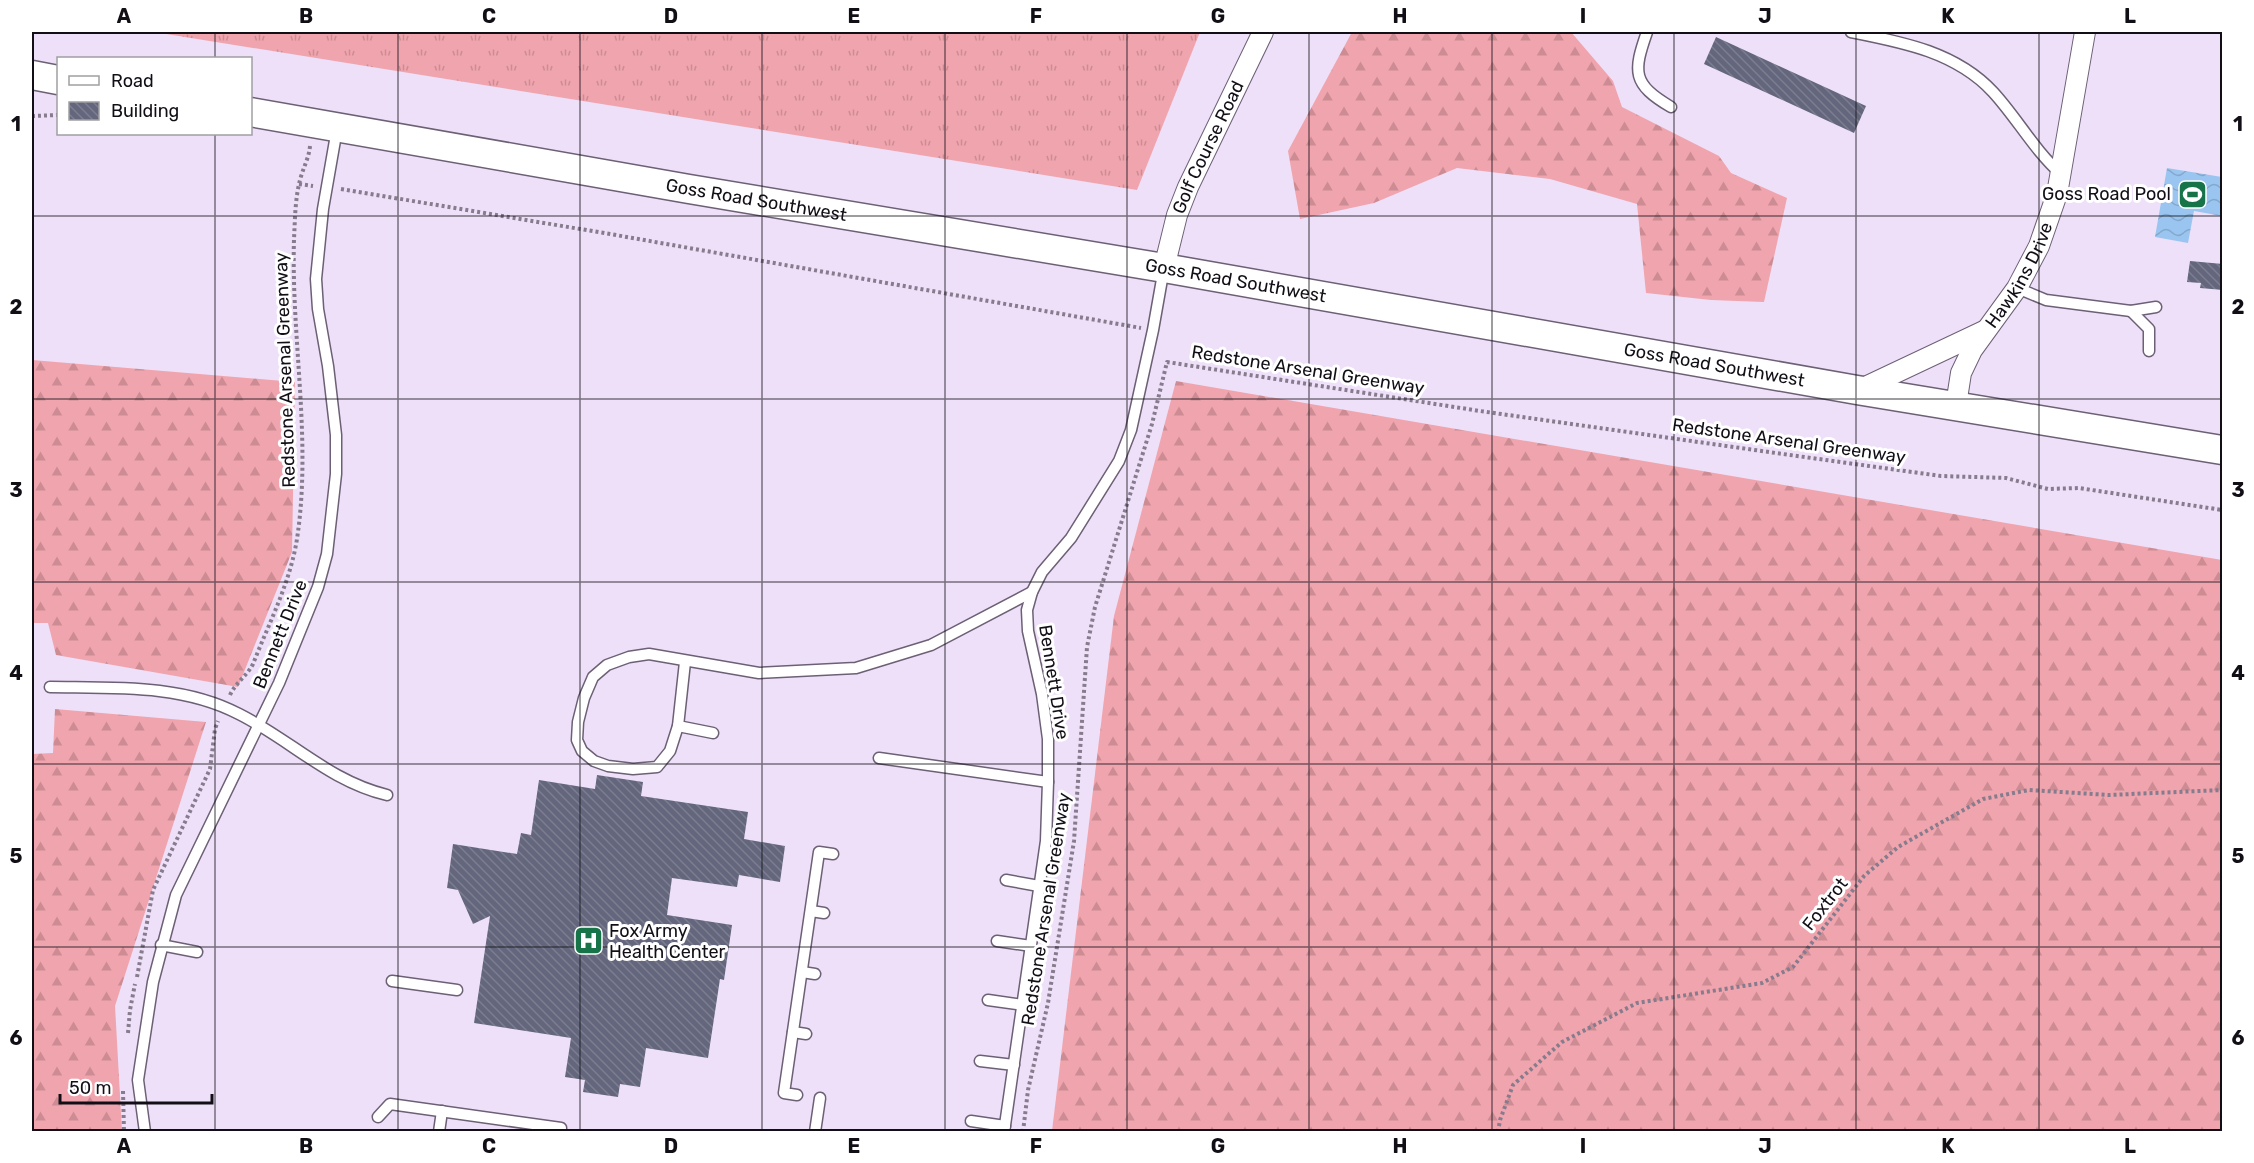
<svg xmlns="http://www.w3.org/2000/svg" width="2254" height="1163" font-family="Rubik,sans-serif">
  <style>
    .grass { fill: url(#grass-tufts) }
    .forest { fill: url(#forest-firs) }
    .water { fill: url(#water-waves) }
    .building { fill: url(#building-back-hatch) }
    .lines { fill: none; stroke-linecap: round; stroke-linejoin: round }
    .lane-casing { stroke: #6c6075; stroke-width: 13 }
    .street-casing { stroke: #6c6075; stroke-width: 22 }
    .secondary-casing { stroke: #6c6075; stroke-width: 31 }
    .path { stroke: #867c8d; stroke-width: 4; stroke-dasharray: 3 3; stroke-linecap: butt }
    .lane { stroke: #fff; stroke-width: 10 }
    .street { stroke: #fff; stroke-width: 20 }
    .secondary { stroke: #fff; stroke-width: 28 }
    .grid { fill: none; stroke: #120e16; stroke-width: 1.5; stroke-opacity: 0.55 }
    .labels { text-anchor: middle; stroke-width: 6; stroke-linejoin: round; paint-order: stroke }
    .street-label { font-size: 18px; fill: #120e16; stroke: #fff }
    .poi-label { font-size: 18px; fill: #120e16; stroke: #fff; text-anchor: end }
    .neatline { fill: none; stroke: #120e16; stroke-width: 2 }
    .grid-label { font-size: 20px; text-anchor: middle; font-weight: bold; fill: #120e16 }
  </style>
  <defs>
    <pattern id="grass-tufts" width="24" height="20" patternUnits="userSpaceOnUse" patternTransform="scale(1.5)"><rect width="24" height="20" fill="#f0a4ad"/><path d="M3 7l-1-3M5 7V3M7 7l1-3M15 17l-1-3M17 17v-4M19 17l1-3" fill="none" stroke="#cd8c94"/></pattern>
    <pattern id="forest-firs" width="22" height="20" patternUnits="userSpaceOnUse" patternTransform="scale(1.5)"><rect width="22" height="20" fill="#f0a4ad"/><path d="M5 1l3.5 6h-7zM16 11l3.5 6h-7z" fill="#cd8c94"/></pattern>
    <pattern id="water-waves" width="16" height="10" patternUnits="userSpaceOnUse" patternTransform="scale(1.5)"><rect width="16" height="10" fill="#9ac5f0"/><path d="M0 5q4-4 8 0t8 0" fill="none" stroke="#84a8cd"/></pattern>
    <pattern id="building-back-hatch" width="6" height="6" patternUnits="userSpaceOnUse" patternTransform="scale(1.5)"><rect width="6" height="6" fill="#63667d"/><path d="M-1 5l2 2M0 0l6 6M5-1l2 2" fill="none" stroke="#7c7e8f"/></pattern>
  </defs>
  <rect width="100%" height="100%" fill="#eee0f9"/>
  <!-- grass -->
  <polygon class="grass" points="154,32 1200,32 1137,190"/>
  <!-- forest -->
  <g class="forest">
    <polygon points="1352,32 1571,32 1613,81 1622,107 1719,156 1731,173 1787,198 1764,302 1711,300 1646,293 1637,204 1550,179 1457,168 1374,203 1300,219 1288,151"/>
    <polygon points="32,360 295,382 292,552 238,687 56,655 48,623 32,623"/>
    <polygon points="1176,381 2222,560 2222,1131 1052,1131 1114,616"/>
    <polygon points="55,709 206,722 115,1006 122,1131 32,1131 32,754 53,753"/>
  </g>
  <!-- water -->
  <polygon class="water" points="2167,168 2222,177 2222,216 2194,211 2188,243 2155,237"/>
  <!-- building -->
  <g class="building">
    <polygon points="1716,37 1866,106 1854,133 1704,64"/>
    <polygon points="2190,261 2223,264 2223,290 2200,288 2201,283 2187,282"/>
    <polygon points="597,775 643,782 641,796 748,812 744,839 785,846 780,882 739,875 737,887 672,878 667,915 732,925 724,980 720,979 708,1058 646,1048 640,1087 620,1084 618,1097 583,1092 585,1080 565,1077 571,1038 474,1023 490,916 473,924 458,890 447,888 453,844 517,854 521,833 531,835 539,780 595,789"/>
  </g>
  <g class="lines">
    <defs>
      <g id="lane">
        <path d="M1647 32C1633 72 1632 84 1671 107"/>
        <path d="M1851 32C1902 42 1956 52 1993 92 2017 118 2034 150 2061 174"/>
        <polyline points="2017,288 2046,300 2131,311 2156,307"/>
        <polyline points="2131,311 2149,329 2149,351"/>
        <polyline points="685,662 678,726 670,751 657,767 633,769 608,766 594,761 582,751 577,740 578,722 584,698 593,677 607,665 629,657 649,654 759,673 856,668 931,645 1032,592"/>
        <path d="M50 687C114 688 182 684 239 714 291 740 329 781 387 795"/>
        <polyline points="678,726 713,733"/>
        <polyline points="879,758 1048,782"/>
        <polyline points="1006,880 1039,886"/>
        <polyline points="811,911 824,913"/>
        <polyline points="997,941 1031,946"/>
        <polyline points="161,945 197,952"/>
        <polyline points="802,972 815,974"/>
        <polyline points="392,981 457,990"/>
        <polyline points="988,1000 1023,1005"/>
        <polyline points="793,1032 806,1034"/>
        <polyline points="980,1061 1014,1065"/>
        <polyline points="797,1095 784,1093 819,852 833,854"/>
        <polyline points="378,1117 390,1104 561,1128"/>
        <polyline points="971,1121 1005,1126"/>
        <polyline points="145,1132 138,1080 153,982 176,895 279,683 318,587 327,554 336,474 336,435 328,366 318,309 316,279 323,209 337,129"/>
        <polyline points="439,1132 442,1111"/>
        <polyline points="815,1132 820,1098"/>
        <polyline points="1004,1132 1046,841 1048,782 1048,739 1042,694 1028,631 1027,610 1032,592 1042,572 1071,538 1119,461 1131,430 1153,330 1164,268"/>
      </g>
      <g id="street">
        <path id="s1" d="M1164 268 1177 215 1188 187 1263 32"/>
        <polyline points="1859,390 1984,331"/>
        <path id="s2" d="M1956 405 1961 373 1972 350 2017 288 2039 246 2057 194 2085 32"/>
      </g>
      <g id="secondary">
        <polyline points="32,75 58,80"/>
        <path id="s3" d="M250 112 689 189 1164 268 1857 390 2222 450"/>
      </g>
    </defs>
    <!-- lane casing -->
    <use href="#lane" class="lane-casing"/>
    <!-- street casing -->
    <use href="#street" class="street-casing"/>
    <!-- secondary casing -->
    <use href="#secondary" class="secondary-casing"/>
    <!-- path -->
    <g class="path">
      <polyline points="32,116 58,115"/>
      <polyline points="299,184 313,186"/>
      <polyline points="341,189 610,234 1141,328"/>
      <path d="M230 695C236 682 247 676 253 664 269 623 290 583 297 539 312 440 291 339 294 239 295 220 295 199 300 180 303 168 309 158 310 146"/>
      <polyline points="137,977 153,890 210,769 215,729 218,721"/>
      <polyline points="128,1033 130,1010 135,984"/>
      <polyline points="123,1091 124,1132"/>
      <polyline points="1023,1132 1028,1090 1048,1003 1074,841 1087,647 1095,607 1152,424 1167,362 1480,411 1790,455 1941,476 2006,478 2048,489 2079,488 2222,510"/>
      <polyline points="1498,1132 1500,1120 1513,1085 1562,1042 1637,1003 1762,983 1793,967 1864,876 1898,847 1983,799 2029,790 2109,795 2222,790"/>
    </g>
    <!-- lane -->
    <use href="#lane" class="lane"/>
    <!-- street -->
    <use href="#street" class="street"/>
    <!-- secondary -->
    <use href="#secondary" class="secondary"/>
  </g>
  <!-- grid -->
  <path class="grid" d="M215 32V58M398 32V1132M580 32V1132M762 32V1132M945 32V1132M1127 32V1132M1309 32V1132M1492 32V1132M1674 32V1132M1856 32V1132M2039 32V1132M215 134V1132M32 216H2222M32 399H2222M32 582H2222M32 764H2222M32 947H2222"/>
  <!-- icons -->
  <defs>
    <symbol id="stadium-square" viewBox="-11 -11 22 22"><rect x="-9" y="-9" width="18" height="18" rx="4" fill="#177449" stroke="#fff"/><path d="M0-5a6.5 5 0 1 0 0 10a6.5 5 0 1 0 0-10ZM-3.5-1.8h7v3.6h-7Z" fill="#fff"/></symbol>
    <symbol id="hospital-square" viewBox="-11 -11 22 22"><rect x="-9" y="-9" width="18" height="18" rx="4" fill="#177449" stroke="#fff"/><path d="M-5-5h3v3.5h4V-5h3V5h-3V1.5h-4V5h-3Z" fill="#fff"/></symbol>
  </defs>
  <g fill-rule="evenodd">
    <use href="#stadium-square" x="2176" y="178" width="33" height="33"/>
    <use href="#hospital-square" x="572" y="924" width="33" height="33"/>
  </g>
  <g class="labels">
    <!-- street labels -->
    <g class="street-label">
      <text dy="6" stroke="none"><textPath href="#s1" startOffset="129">Golf Course Road</textPath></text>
      <text dy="6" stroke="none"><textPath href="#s3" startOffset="514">Goss Road Southwest</textPath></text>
      <text dy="6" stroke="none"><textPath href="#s2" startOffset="147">Hawkins Drive</textPath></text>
      <text dy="6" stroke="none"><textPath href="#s3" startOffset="1000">Goss Road Southwest</textPath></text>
      <text dy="6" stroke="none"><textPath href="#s3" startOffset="1486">Goss Road Southwest</textPath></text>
      <text transform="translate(285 370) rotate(-92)" y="6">Redstone Arsenal Greenway</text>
      <text transform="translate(1308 370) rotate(9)" y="6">Redstone Arsenal Greenway</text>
      <text transform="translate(1789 441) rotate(8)" y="6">Redstone Arsenal Greenway</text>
      <text transform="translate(280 634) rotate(-68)" y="6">Bennett Drive</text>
      <text transform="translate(1054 682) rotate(81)" y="6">Bennett Drive</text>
      <text transform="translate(1825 904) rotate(-52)" y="6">Foxtrot</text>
      <text transform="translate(1046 909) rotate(-81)" y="6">Redstone Arsenal Greenway</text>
    </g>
    <!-- poi labels -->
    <g class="poi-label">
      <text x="2171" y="200">Goss Road Pool</text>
      <text x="609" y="937" text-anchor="start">Fox Army<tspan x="609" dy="21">Health Center</tspan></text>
    </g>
  </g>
  <!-- border -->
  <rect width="2254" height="1163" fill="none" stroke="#ffffff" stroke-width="66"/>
  <!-- legend -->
  <rect x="57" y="57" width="195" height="78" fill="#ffffff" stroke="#a09fa2" stroke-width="1.5"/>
  <rect x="69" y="76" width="30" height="9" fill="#ffffff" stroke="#a09fa2" stroke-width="1.5"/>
  <text x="111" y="87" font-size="18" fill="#120e16">Road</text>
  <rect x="69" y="102" width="30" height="18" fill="url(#building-back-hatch)" stroke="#a09fa2" stroke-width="1.5"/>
  <text x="111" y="117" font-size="18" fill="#120e16">Building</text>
  <!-- scale -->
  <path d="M60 1094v9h152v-9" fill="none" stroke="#120e16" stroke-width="3"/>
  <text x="69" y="1094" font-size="18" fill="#120e16" stroke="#ffffff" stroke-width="4.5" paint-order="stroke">50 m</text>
  <rect x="33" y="33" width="2188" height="1097" class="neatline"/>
  <g class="grid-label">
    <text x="124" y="23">A</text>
    <text x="306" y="23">B</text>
    <text x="489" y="23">C</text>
    <text x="671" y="23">D</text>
    <text x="854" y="23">E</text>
    <text x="1036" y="23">F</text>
    <text x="1218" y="23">G</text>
    <text x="1400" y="23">H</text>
    <text x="1583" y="23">I</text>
    <text x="1765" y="23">J</text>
    <text x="1948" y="23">K</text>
    <text x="2130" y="23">L</text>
    <text x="16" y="131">1</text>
    <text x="2238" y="131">1</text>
    <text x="16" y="314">2</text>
    <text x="2238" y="314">2</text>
    <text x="16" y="497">3</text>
    <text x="2238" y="497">3</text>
    <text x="16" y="680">4</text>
    <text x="2238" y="680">4</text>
    <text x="16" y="863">5</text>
    <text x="2238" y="863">5</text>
    <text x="16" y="1045">6</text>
    <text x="2238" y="1045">6</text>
    <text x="124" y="1153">A</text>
    <text x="306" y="1153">B</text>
    <text x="489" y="1153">C</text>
    <text x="671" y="1153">D</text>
    <text x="854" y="1153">E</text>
    <text x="1036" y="1153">F</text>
    <text x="1218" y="1153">G</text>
    <text x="1400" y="1153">H</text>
    <text x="1583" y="1153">I</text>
    <text x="1765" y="1153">J</text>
    <text x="1948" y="1153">K</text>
    <text x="2130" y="1153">L</text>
  </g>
</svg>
